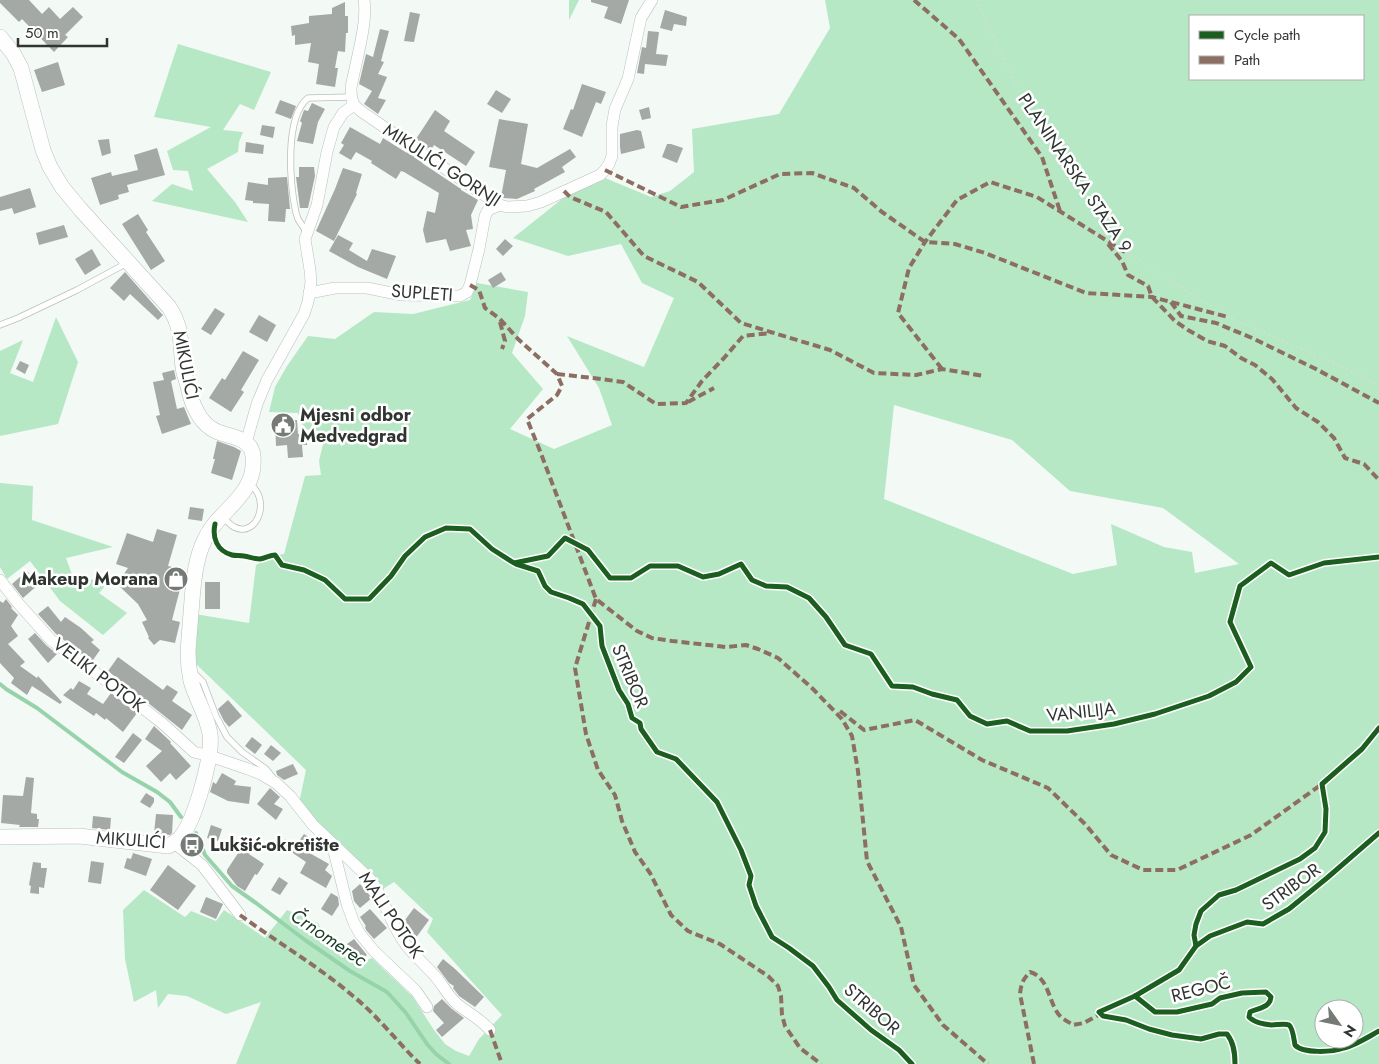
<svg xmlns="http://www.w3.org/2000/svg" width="1379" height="1064" font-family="Jost,sans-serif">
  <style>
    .forest { fill: #b7e8c5; fill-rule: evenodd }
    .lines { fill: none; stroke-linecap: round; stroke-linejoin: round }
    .stream { stroke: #97d3aa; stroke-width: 4 }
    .building { fill: #a4a9a5 }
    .service-casing { stroke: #bbbfbc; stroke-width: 7 }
    .minor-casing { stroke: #bbbfbc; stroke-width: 12 }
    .tertiary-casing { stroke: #bbbfbc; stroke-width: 16 }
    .path { stroke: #dadddb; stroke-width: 2; stroke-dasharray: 1 4; stroke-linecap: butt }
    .service { stroke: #fdfefd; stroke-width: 5.5 }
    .minor { stroke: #fdfefd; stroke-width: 11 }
    .tertiary { stroke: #fdfefd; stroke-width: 15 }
    .quiet { stroke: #8d6e63; stroke-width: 4; stroke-dasharray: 8 4; stroke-linecap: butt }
    .cycleway-casing { stroke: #fff; stroke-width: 8 }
    .cycleway { stroke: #1b5e20; stroke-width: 5 }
    .labels { text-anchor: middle; stroke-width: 5; stroke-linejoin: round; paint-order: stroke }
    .street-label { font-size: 18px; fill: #313532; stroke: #fff }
    .poi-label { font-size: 18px; font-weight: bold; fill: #313532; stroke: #fff; text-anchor: start }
    .water-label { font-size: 19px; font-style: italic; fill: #173a23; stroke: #fff }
  </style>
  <rect width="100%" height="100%" fill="#f3f9f4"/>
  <!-- forest -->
  <g class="forest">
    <polygon points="569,0 579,0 569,20"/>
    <path d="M825 0H1379V1064H236L261 1002 226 1014 187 996 168 994 158 1008 156 990 134 1002 125 959 123 910 144 890 185 917 191 911 216 921 224 910 265 938 287 910 318 923 326 938 362 962 372 958 412 996 434 1030 445 1044 456 1051 469 1056 479 1039 502 1015 427 932 433 919 394 882 383 889 353 856 320 827 299 803 306 770 195 663V614L249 623 256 565 275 555 284 554 305 476 321 475 319 461 326 432 304 429 298 413 269 412 275 387 287 366 308 336 335 339 374 312 413 314 470 300 477 283 528 292 525 316 512 353 543 389 510 429 554 449 612 425 599 388 567 336 644 367 674 298 642 283 621 244 568 256 513 238 577 187 605 178 651 197 670 191 694 172 692 129 779 114 830 28ZM1190 16H1363V79H1190ZM894 405 1012 440 1070 491 1163 508 1239 564 1195 573 1192 552 1164 547 1111 524 1117 565 1073 574 884 499ZM1324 1009H1354V1039H1324Z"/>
    <polygon points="178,44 271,72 254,110 240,104 223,130 243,132 239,142 238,152 207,169 235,202 248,222 152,201 172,184 193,191 188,171 173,170 167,151 211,127 154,117"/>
    <polygon points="56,317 78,362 58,424 0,436 0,351 23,340 10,373 33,382"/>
    <polygon points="0,483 33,486 32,520 113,547 66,558 74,580 111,579 99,593 127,613 103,635 60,601 30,561 7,579 0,567"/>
  </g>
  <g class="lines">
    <!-- stream -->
    <g class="stream">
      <polyline points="0,684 6,689 37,708 122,772 157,792 170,802 181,817"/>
      <polyline points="196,833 205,855 232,886 256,903 305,940 350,971 387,992 406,1013 427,1044 436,1054 449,1064"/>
    </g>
  </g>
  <!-- building -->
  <g class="building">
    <polygon points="0,0 29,0 42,14 49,7 60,19 73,7 83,17 65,35 68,37 54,52 22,19 19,22 0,3"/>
    <polygon points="591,0 629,0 621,24 604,18 608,7 591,2"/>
    <polygon points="345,2 345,16 348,16 348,33 346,33 345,52 338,51 335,68 338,68 335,87 316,84 319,64 308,62 311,43 295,45 295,35 292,36 291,26 309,23 309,16 332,14 332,8"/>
    <polygon points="665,10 687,17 686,26 674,24 672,31 660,28"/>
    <polygon points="410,12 420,14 414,42 404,41"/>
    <polygon points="380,29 389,31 381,61 384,62 378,74 387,77 378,98 386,100 378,114 364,104 372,91 359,84 366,54 373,57"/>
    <polygon points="648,31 659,32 656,54 668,55 666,66 645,64 644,74 637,73 642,47 646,48"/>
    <polygon points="58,62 65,85 42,92 34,70"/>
    <polygon points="582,84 606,92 601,104 596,102 582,137 563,129 571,109 573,110"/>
    <polygon points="496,90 511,99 502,113 487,104"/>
    <polygon points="280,100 296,106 291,119 275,113"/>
    <polygon points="312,103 325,109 318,122 313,144 297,141 302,123 300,121 304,110 308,111"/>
    <polygon points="649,107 651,118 642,120 639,110"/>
    <polygon points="435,110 450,121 444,131 475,152 466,166 434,145 431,150 416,139"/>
    <polygon points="499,119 528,124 521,164 537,168 570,149 576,157 562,167 565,172 534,189 535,191 517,199 503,198 501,197 506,170 489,167"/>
    <polygon points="262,125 275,127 273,138 260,135"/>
    <polygon points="350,127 380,144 383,138 407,153 407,152 423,163 422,163 461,189 461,190 478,200 471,215 473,229 466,230 471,246 450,251 446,239 426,243 423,230 427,211 435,213 439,193 404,172 401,171 396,179 371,163 372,161 356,152 351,160 339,153 344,145 341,143"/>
    <polygon points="637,130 641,131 645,148 621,154 620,147 620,134"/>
    <polygon points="109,139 111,153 102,156 98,140"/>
    <polygon points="246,142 264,145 263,154 245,152"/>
    <polygon points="667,144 671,144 683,148 677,163 662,157"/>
    <polygon points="157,148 165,175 127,185 129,192 118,195 119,199 100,205 91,178 111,172 112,176 138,170 134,155"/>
    <polygon points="299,167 314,167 315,176 308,208 300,208 296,177 299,177"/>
    <polygon points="343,168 362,174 356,193 357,194 334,241 316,231 335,189"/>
    <polygon points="287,177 290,209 286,209 285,222 268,221 269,204 253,203 253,201 245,200 248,182 268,185 268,178"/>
    <polygon points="30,188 36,207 14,214 12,208 0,211 0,197"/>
    <polygon points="138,214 148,230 146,232 165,261 151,270 122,224"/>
    <polygon points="64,225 68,237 39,245 36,233"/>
    <polygon points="338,235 353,243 349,250 367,261 372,249 396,256 387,279 358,267 329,251"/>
    <polygon points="505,239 513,246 503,256 496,249"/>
    <polygon points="92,249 101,265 85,275 75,259"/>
    <polygon points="125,272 161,313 163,315 158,320 130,294 124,301 110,288"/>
    <polygon points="501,272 506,280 493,288 488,280"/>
    <polygon points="215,308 225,314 211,335 201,329"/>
    <polygon points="259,315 276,325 267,342 249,332"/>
    <polygon points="243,351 259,360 241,390 244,392 231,412 209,398 222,378 225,380"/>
    <polygon points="20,361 29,365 25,374 16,369"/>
    <polygon points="174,370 176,379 171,381 177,409 184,407 191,424 162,434 156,416 160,415 153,382 164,380 162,373"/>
    <polygon points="297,420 298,434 306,434 307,445 302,445 303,457 288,458 287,445 276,446 275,421"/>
    <polygon points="217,441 234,447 241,451 232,480 211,473 215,459 213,459"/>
    <polygon points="190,507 204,509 202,521 188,519"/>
    <polygon points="157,529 177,535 168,566 185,570 172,620 180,622 175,643 160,640 154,645 148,638 149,637 142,622 147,620 138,604 117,584 128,568 116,564 127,533 153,542"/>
    <polygon points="27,571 39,584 23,598 12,584"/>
    <rect x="205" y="582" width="15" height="27"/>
    <polygon points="6,599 12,607 11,608 18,615 11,626 18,636 8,644 25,662 20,666 37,678 38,676 62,702 60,704 32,686 27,695 11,683 14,678 0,663 0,601 3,603"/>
    <polygon points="48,606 61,622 65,617 81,628 94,640 91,642 100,650 93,660 90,660 56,634 38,614"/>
    <polygon points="35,633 46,645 57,654 48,663 28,639"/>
    <polygon points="118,657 163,690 167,685 178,692 172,701 192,715 182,730 108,671"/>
    <polygon points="79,681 91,688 87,694 103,704 111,693 137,713 123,732 106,718 105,720 96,713 94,716 63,695 71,688 73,690"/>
    <polygon points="228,700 242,716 229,727 224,721 218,709"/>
    <polygon points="154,726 171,742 170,743 191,766 176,780 170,773 161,782 146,766 162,751 145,739"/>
    <polygon points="133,733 142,740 124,763 115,757"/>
    <polygon points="252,737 262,745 255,754 245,746"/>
    <polygon points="271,745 281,753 273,761 264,754"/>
    <polygon points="293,764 298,774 284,780 277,775 276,771"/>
    <polygon points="222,773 236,781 234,785 251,787 249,804 228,801 210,792 213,782 216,784"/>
    <polygon points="26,777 34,778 31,813 37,814 37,819 39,819 38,827 19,827 20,825 1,823 3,795 23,796"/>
    <polygon points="270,788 280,797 274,804 283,809 276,820 257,804"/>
    <polygon points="146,793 154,798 154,802 150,808 140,802"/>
    <polygon points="156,814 173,815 172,833 170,835 154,834"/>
    <polygon points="93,816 111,818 110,830 92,828"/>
    <polygon points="211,825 222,829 218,841 207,838"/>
    <polygon points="304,834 313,840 306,851 329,864 325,870 332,876 326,888 300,873 306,862 281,845 285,839 296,845"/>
    <polygon points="244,844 252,849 249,854 264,864 257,875 255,874 245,891 237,886 227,873 227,870"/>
    <polygon points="133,853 152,859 146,876 124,868 127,858 131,859"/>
    <polygon points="91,861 104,863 101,884 88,882"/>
    <polygon points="33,862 41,863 41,868 47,868 44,888 39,887 39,894 30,893 31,886 29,885"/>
    <polygon points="168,865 196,886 178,910 150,890"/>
    <polygon points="279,877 288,883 280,895 271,890"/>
    <polygon points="360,884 372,898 360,908 354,901 352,891"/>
    <polygon points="331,893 338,897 339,905 332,916 321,909"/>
    <polygon points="206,897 223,904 216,919 200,912"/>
    <polygon points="414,908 429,920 415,939 408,934 402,924"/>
    <polygon points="370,909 387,928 374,939 366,930 365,927 366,926 360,917"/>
    <polygon points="354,939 367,955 361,960 347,944"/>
    <polygon points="443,959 454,968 484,997 475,1007 459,996 453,988 454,986 449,983 437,967"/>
    <polygon points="442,999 452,1009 464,1018 442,1037 436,1030 444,1023 433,1011 434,1006"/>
  </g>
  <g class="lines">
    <defs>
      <g id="service">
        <path d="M307 233 298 219 296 213C290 185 284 117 308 98L351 97"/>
        <polyline points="0,325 18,318 77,290 127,263"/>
        <path d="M222 516C226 520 230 525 234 527 258 539 272 497 248 483"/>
        <polyline points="193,672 203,682 216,716 227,737 242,752 266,769 273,778"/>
      </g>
      <g id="minor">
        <path d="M364 0C368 23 355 64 351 88 351 102 353 106 365 114L481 193 500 205 507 207 527 206 541 202 600 175 605 170 609 164 612 156V126L615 109 628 79 641 18 652 0"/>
        <polyline points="309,293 335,288 367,288 402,295 460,296 467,292 470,285 479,249 485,216 488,210 500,205"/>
        <polyline points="246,443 257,404 267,380 304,314 308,302 311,282 310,270 305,239 317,205 327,152 334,127 343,113 354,105"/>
        <path d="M0 580 18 603 51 640 123 693 162 723 194 752 210 756 248 769 261 774 276 783 290 796 313 825 371 880C385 900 391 925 406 945 415 956 426 966 435 976 443 985 448 996 457 1004 468 1013 481 1019 490 1030"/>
        <polyline points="174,843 202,865 240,915"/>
        <polyline points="332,843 347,904 354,923 360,934 374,951 416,991 427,1007"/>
      </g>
      <path id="tertiary" d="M0 37 13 53 21 68 43 150 50 167 62 187 81 210 169 307C185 332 179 347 184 373 186 379 188 385 189 391 191 399 193 405 197 412 200 418 206 425 212 429 226 438 251 435 253 456 257 496 218 510 205 539 194 561 193 588 191 613 190 625 189 638 188 651 188 661 189 671 191 681 196 699 207 715 210 734 213 756 195 821 180 838 176 842 173 844 168 846L79 836 0 837"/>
    </defs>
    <!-- service casing -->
    <use href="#service" class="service-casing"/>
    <!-- minor casing -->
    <use href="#minor" class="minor-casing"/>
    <!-- tertiary casing -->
    <use href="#tertiary" class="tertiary-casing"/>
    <!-- path -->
    <polyline class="path" points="976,0 1024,103 1125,252 1228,317 1336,364 1379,385"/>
    <!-- service -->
    <use href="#service" class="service"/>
    <!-- minor -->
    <use href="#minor" class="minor"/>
    <!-- tertiary -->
    <use href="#tertiary" class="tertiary"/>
    <!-- quiet -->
    <g class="quiet">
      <polyline points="914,0 959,39 1042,157 1060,211"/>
      <polyline points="605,170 681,207 723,200 780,174 812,173 854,188 882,212 925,242 955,244 985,253 1086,293 1152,297 1228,317"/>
      <polyline points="564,191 570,197 606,212 644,256 698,282 741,323 830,350 874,373 916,375 942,369 984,376"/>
      <polyline points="1108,244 1122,261 1128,275 1148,286 1152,297 1175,321 1188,330 1207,341 1225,346 1241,358 1255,365 1272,379 1296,408 1318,422 1334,438 1345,458 1364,464 1379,480"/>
      <polyline points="470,285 479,290 485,308 500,319 518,339 557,374 562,386 557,395 527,419 540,451 596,599 637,631 652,638 672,641 726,647 746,645 758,649 778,658 813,689 842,719 852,736 858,771 867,861 901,927 914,985 943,1025 988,1064"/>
      <polyline points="1171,302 1181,316 1216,323 1252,338 1316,369 1379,403"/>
      <polyline points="500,322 505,341 502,349"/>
      <polyline points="942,369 898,313 909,268 925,242 957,200 990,182 1037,197 1125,252"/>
      <polyline points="557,374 593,378 623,382 656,404 686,403 702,381 724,358 743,336 771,333"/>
      <polyline points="688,402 714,388"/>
      <polyline points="596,599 575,668 586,734 598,770 615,795 622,821 635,852 650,873 671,915 688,931 720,944 768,976 778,986 781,996 782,1015 785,1026 800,1048 821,1064"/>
      <polyline points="840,711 864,730 915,720 982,760 1048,788 1085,824 1111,855 1143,870 1177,870 1251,835 1322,784"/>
      <path d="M240 915C277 942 318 966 353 996 378 1016 397 1042 420 1064"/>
      <polyline points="490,1030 502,1064"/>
      <path d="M1034 1064 1020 994C1021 984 1023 979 1030 972 1050 978 1048 1003 1060 1016 1064 1020 1069 1022 1073 1025L1084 1023 1100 1014"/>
    </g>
    <defs>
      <g id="cycleway">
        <path d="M215 524C212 538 217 551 232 555 236 556 240 555 244 556 250 557 254 559 260 559 266 558 270 555 275 555L282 565 304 570 325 580 345 599H369L391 576 405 556 425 537 446 528 470 529 492 549 514 563 548 556 565 538 588 550 610 578H631L650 566H678L703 577 719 574 741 564 752 580 766 586 787 587 809 598 826 617 845 645 871 654 892 686 913 687 932 694 957 700 970 716 987 724 1007 721 1030 731H1067L1114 724 1155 714 1209 696 1236 682 1251 667 1230 622 1240 586 1271 563 1289 575 1324 563 1379 557"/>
        <polyline points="516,564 538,571 545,586 551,592 569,598 583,604 600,626 602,646 619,690 628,704 632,718 640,723 641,729 657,752 676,759 717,802 741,850 751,876 749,885 756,906 772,937 789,948 813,966 829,987 837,1000 871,1030 899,1050 912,1064"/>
        <polyline points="1196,946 1194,935 1196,924 1201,911 1219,895 1236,890 1267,875 1300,859 1315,848 1325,832 1326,809 1322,784 1362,749 1379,728"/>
        <path d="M1135 996 1155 1012H1177L1212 1004 1220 998 1242 993 1266 992 1271 997C1270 1008 1258 1008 1250 1012L1249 1017C1255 1023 1264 1024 1272 1025 1277 1025 1285 1023 1289 1025 1293 1028 1294 1040 1295 1045 1303 1054 1333 1052 1344 1048 1356 1045 1368 1037 1379 1031"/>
        <path d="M1235 1064C1235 1053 1234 1043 1227 1034H1219L1201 1039 1172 1035 1149 1029 1126 1020 1103 1016 1099 1012 1135 996 1179 970 1196 946 1210 936 1247 922 1263 924 1289 909 1327 878 1379 833"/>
      </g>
    </defs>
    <!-- cycleway casing -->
    <use href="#cycleway" class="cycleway-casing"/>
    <!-- cycleway -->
    <use href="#cycleway" class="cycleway"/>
  </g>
  <!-- icons -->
  <defs>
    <symbol id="civic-disc" viewBox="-11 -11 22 22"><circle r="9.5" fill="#757a76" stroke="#fff"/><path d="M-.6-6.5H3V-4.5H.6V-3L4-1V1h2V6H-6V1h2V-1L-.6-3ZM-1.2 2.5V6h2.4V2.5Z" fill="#fff"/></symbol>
    <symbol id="shop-disc" viewBox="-11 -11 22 22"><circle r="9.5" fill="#757a76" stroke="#fff"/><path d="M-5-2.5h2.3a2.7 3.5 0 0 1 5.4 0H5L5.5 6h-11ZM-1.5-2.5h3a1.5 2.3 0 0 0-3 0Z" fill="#fff"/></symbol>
    <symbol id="bus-disc" viewBox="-11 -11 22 22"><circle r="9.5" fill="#757a76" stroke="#fff"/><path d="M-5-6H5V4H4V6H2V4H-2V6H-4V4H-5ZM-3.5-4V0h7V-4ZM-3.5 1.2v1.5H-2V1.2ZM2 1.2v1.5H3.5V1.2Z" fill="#fff"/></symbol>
  </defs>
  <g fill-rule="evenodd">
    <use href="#civic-disc" x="269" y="411" width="28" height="28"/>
    <use href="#shop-disc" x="162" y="565" width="28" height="28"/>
    <use href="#bus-disc" x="178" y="831" width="28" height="28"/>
  </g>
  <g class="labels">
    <!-- street labels -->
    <g class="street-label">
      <text transform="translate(442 165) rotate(33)" y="6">MIKULIĆI GORNJI</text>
      <text transform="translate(1075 173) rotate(56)" y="6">PLANINARSKA STAZA 9</text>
      <text transform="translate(422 293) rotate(4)" y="6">SUPLETI</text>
      <text transform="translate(186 365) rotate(79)" y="6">MIKULIĆI</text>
      <text transform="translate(99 675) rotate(37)" y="6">VELIKI POTOK</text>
      <text transform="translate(630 676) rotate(67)" y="6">STRIBOR</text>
      <text transform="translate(1081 712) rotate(-6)" y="6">VANILIJA</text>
      <text transform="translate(131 840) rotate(4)" y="6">MIKULIĆI</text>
      <text transform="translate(1291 887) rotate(-36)" y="6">STRIBOR</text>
      <text transform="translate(391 915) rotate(56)" y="6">MALI POTOK</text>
      <text transform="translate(1201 989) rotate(-14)" y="6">REGOČ</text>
      <text transform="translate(872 1009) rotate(41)" y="6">STRIBOR</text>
    </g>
    <!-- poi labels -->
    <g class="poi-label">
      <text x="300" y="421">Mjesni odbor<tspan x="300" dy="21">Medvedgrad</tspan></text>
      <text x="158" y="585" text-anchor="end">Makeup Morana</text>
      <text x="210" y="851">Lukšić-okretište</text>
    </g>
    <!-- water labels -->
    <g class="water-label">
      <text transform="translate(329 937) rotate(34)" y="7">Črnomerec</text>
    </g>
  </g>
  <!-- legend -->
  <rect x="1189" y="15" width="175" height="65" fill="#ffffff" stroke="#adaead"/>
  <rect x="1199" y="31" width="25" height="8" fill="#1b5e20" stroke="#adaead"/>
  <text x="1234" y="40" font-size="15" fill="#313532">Cycle path</text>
  <rect x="1199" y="56" width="25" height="8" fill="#8d6e63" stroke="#adaead"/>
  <text x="1234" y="65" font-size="15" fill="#313532">Path</text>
  <!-- north arrow -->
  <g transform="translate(1339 1024) rotate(123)"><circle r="24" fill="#ffffff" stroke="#adaead"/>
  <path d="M0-4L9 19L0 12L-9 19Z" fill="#757a76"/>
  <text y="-8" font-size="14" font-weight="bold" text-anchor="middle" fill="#313532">N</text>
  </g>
  <!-- scale -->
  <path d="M18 38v8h89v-8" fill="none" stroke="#313532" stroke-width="2.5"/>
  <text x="25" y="38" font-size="15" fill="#313532" stroke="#ffffff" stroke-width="4" paint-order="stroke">50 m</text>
</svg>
